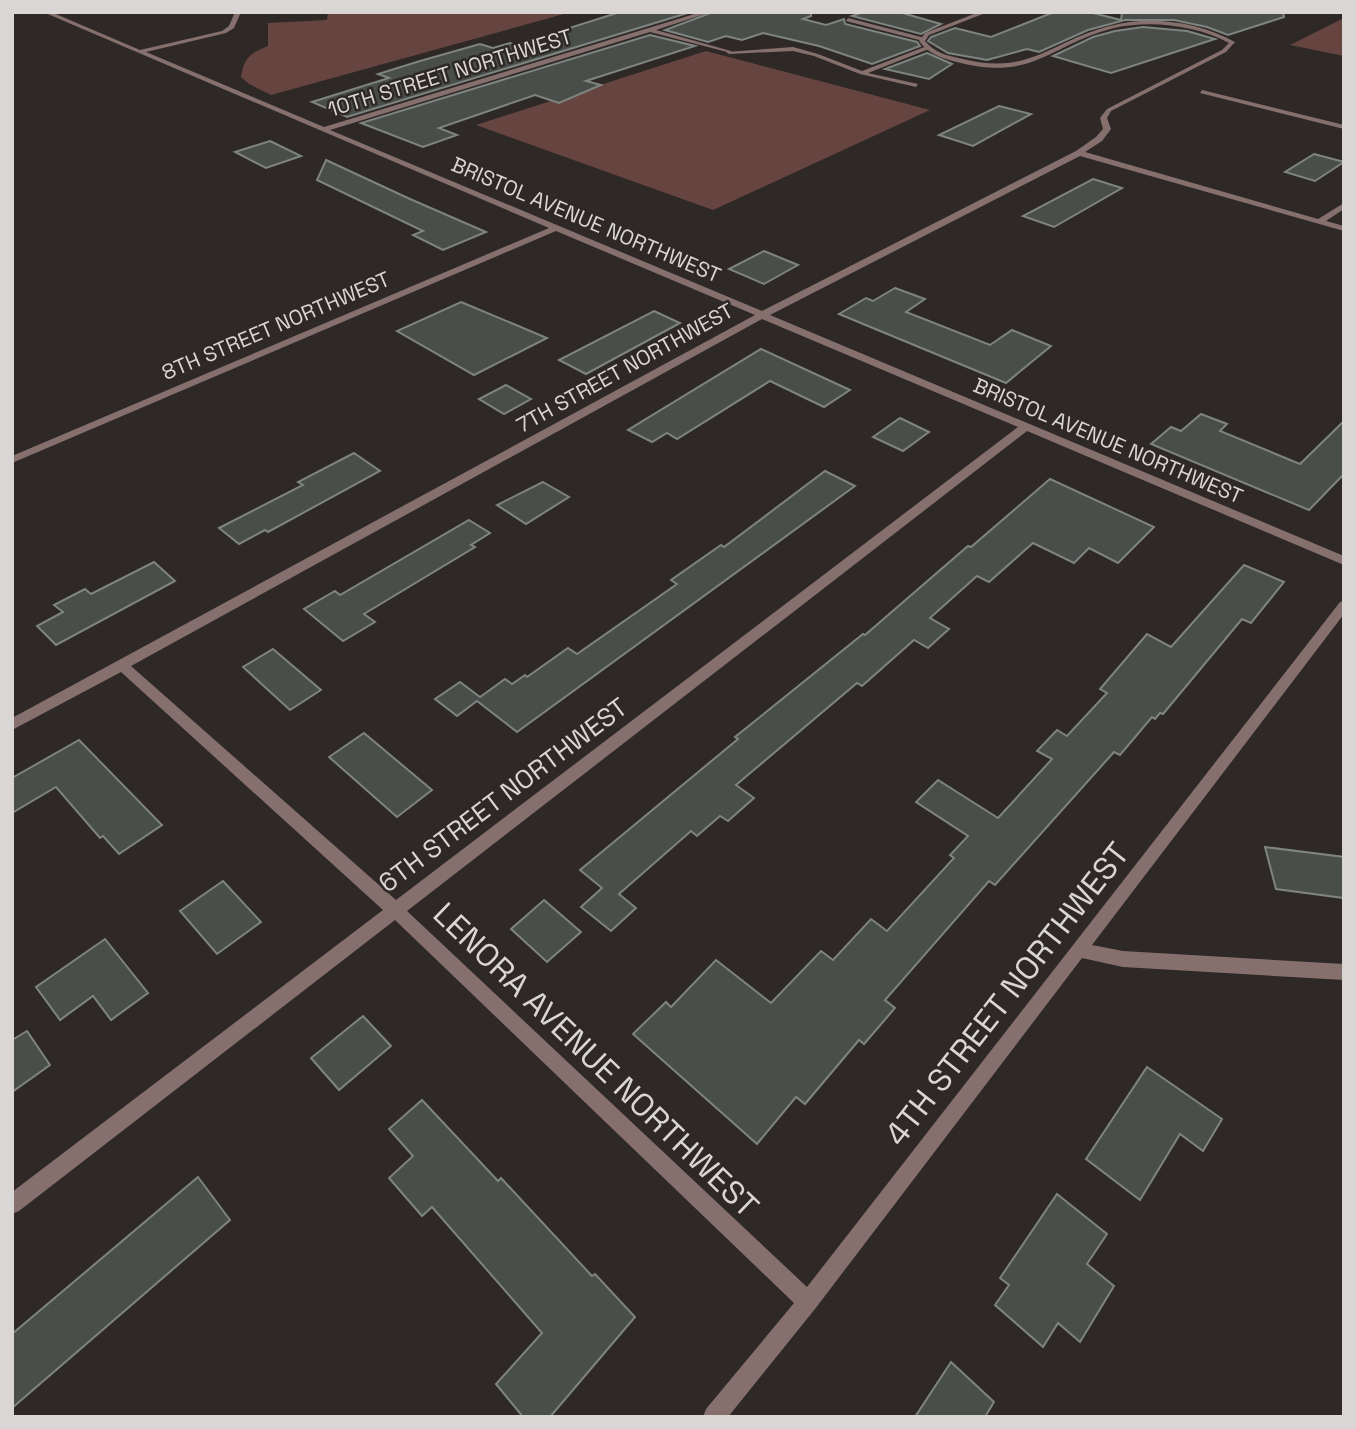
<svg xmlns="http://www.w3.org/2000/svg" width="1356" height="1429" font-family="'Space Grotesk',sans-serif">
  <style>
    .green { fill: #664541 }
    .building { fill: #494e4b; stroke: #7e8480; stroke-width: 2 }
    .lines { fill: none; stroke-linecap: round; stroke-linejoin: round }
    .lane { fill: #86706e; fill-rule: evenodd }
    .street { fill: #86706e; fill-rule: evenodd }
    .labels { text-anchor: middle; stroke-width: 5; stroke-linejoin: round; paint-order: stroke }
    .far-street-label { font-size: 21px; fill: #dad6d5; stroke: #2e2827 }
    .street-label { font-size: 26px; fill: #dad6d5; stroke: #2e2827 }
    .near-street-label { font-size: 32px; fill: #dad6d5; stroke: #2e2827 }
  </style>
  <rect width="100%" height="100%" fill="#2e2827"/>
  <!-- green -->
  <g class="green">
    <path d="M328 12H571L271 95 249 84 241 77C244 57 251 53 268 46V23L327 20Z"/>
    <polygon points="1344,18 1344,56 1290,45"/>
    <polygon points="706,51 930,110 713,210 476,125"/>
  </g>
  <!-- building -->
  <g class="building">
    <polygon points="620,12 691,12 347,117 312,102 389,78 378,74 420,61 480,44 493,48 510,43 516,45"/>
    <polygon points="713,12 811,12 811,16 803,19 826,25 844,19 845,24 917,42 920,46 872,64 819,46 763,33 742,40 726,36 708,42 665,30"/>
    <polygon points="864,12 899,12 941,24 921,34 852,16"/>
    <polygon points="1054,12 1089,12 1121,20 1122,12 1283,12 1284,17 1228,35 1207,27 1174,20 1125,20 1088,30 1039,52 1027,49 987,60 948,53 928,41 931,37 955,28 991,37"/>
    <polygon points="1143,27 1187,31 1215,39 1111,73 1053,56 1093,37 1115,31"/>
    <polygon points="650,35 695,46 586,81 601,85 559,103 535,95 439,128 457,135 423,147 361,123"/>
    <polygon points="927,53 952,64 929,79 885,69"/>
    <polygon points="999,106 1031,114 973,146 939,135"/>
    <polygon points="270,141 301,156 266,168 235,152"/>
    <polygon points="1314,154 1344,162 1315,181 1285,172"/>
    <polygon points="326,160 410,199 486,232 443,250 413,235 423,231 317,180"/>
    <polygon points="1093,179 1122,188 1054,227 1023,216"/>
    <polygon points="764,251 798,265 764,284 729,269"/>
    <polygon points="895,288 925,299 906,312 990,345 1012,330 1051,346 1006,383 839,314 866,298 873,301"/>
    <polygon points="461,302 547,338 474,375 397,331"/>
    <polygon points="654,311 680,323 586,374 559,360"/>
    <polygon points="761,349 850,390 824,407 770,381 677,439 667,433 652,442 628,430"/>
    <polygon points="506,385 531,399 504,414 479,399"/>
    <polygon points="1201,414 1227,424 1220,431 1300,464 1344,421 1344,474 1309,510 1151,444 1171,427 1181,431"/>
    <polygon points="900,418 929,432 903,451 873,437"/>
    <polygon points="354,453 380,471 268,532 265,530 239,544 219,528 303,485 298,482"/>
    <polygon points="825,471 855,486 517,732 477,701 457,716 435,699 460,682 480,697 505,679 512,684 525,675 527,677 568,648 577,654 677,584 671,580 721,545 724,547"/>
    <polygon points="1050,479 1154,527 1118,563 1089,548 1074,563 1033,543 989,582 977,576 930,618 949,629 928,648 914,640 862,686 857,683 736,785 754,798 728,821 720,816 697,836 691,831 619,894 636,908 611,931 581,907 602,888 580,870 738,739 735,737 863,634 865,635 968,546 971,547"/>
    <polygon points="543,482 569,497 526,524 497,505"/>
    <polygon points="469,520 490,533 471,545 475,547 364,614 375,622 343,641 304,609 335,591 340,595"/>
    <polygon points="154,562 175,581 56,645 37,626 63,612 54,605 85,589 91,594"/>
    <polygon points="1244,565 1284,582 1251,623 1242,619 1163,714 1160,713 1155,719 1152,717 1120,755 1114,752 995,885 989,881 885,1000 895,1008 864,1044 859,1040 805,1104 796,1097 757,1144 633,1034 666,1002 671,1007 716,960 771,1003 821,951 833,960 871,919 887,931 954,858 950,855 968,836 916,802 938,780 998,818 1052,759 1037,751 1057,730 1067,736 1107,693 1100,689 1147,634 1171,647"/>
    <polygon points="273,649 321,690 290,710 243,667"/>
    <polygon points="364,733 432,790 397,817 329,757"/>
    <polygon points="79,740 162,825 119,854 103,836 100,838 56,787 12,813 12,778"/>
    <polygon points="1265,847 1344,857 1344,898 1276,889"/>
    <polygon points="223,881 261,922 217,954 180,911"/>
    <polygon points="544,900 581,932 547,962 511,929"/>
    <polygon points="105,939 148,993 111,1020 93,996 60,1020 36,987"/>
    <polygon points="363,1016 391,1046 339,1090 311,1058"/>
    <polygon points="27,1031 50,1065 12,1092 12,1040"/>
    <polygon points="1147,1067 1222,1119 1203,1151 1180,1134 1140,1200 1086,1159"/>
    <polygon points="422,1100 498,1181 501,1178 592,1276 595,1274 635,1317 550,1417 523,1417 496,1384 542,1333 432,1207 422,1216 389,1178 413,1156 389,1129"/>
    <polygon points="198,1177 230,1220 12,1408 12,1334"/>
    <polygon points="1057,1194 1107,1234 1087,1264 1114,1286 1080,1342 1058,1323 1043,1347 995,1305 1009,1285 1000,1278"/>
    <polygon points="951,1362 994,1402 985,1417 915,1417"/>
  </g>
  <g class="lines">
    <!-- lane -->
    <g class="lane">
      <polygon points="848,18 925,38 926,39 923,41 846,21"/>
      <polygon points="927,46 929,49 868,73 918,84 916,87 860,74 814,56 793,51 729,54 726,52 793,47 818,54 862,71"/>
    </g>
    <!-- street -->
    <g class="street">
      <path d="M43 12H51L140 50 222 31 229 26 235 12H241L234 28 226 33 146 52 324 127 701 12H711L656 30 731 51V53L650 32 330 130 762 311 1076 151 1096 137 1103 129 1100 118 1107 109 1222 50 1229 43C1196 25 1150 20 1114 28 1051 44 1034 81 961 63 944 59 929 55 919 41L925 33 979 12H988L929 35 925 41C935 53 948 56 963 59 1030 76 1051 41 1110 26 1150 15 1199 22 1235 42L1226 52 1111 111 1107 118 1111 129 1102 141 1085 152 1318 219 1344 203V209L1326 221 1344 226V231L1080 156 770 315 1344 556V565L1027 431 407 911 807 1287 1340 602 1344 601V614L1092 945 1123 951 1344 964V980L1123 967 1082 958 815 1309 728 1417H703L706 1409 794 1303 395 920 19 1211 12 1214V1192L383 910 121 672 12 730V718L755 315 556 231 12 463V456L549 228ZM762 319 1018 427 396 900 131 666Z"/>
      <polygon points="1202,90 1344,125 1344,129 1200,93"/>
    </g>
  </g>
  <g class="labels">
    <!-- far-street labels -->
    <g class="far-street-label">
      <text transform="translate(450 73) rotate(-17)" y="7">10TH STREET NORTHWEST</text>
      <text transform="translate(586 220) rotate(23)" y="7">BRISTOL AVENUE NORTHWEST</text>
      <text transform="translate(276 326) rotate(-23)" y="7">8TH STREET NORTHWEST</text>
      <text transform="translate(625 368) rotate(-29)" y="7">7TH STREET NORTHWEST</text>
      <text transform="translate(1108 441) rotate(23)" y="7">BRISTOL AVENUE NORTHWEST</text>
    </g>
    <!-- street labels -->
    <g class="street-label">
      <text transform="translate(503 795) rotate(-37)" y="9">6TH STREET NORTHWEST</text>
    </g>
    <!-- near-street labels -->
    <g class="near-street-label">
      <text transform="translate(1007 994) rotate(-52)" y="11">4TH STREET NORTHWEST</text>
      <text transform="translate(596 1060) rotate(44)" y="11">LENORA AVENUE NORTHWEST</text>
    </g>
  </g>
  <!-- border -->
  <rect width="1356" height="1429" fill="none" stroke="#dad6d5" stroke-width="28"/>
</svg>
